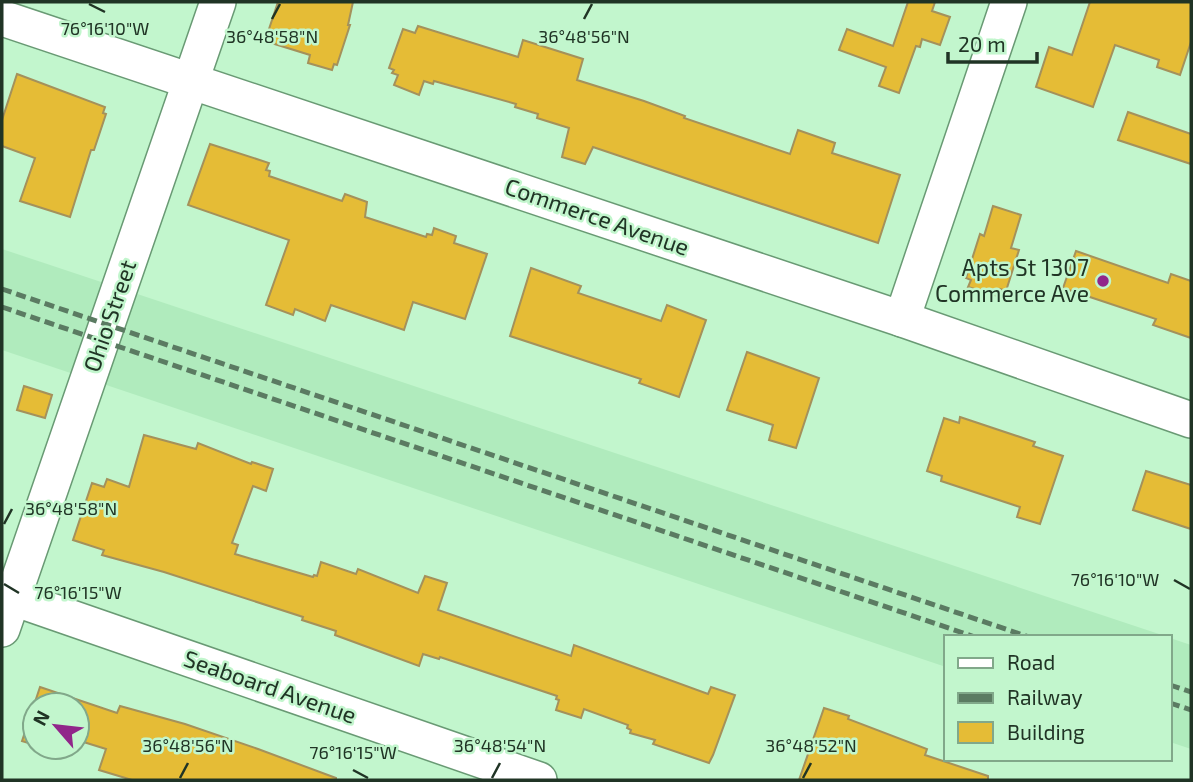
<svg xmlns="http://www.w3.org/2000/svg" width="1193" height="782" font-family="'Exo 2',sans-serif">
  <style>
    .built { fill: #b0ebbd }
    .building { fill: #e5bc36; stroke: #a4915b; stroke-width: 2 }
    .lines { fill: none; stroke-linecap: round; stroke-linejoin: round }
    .minor-casing { stroke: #699a74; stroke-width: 38 }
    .minor { stroke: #fff; stroke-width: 35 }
    .rail { stroke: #5b7b62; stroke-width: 5; stroke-dasharray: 10 5; stroke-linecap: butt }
    .ticks { fill: none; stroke: #203425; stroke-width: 2.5 }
    .poi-dot { fill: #91268a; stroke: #c2f6cd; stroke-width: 2.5 }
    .labels { text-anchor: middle; stroke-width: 5; stroke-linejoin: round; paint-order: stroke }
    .street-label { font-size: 23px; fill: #203425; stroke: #c2f6cd }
    .poi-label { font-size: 23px; fill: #203425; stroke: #c2f6cd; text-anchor: end }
    .ticks-label { font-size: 18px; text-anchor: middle; fill: #203425; stroke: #c2f6cd; stroke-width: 5; stroke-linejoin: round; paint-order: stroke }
  </style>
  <rect width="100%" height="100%" fill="#c2f6cd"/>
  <!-- built -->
  <g class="built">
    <polygon points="2,249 1168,637 946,637 946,667 2,350"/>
    <polygon points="1170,638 1191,645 1191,749 1170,742"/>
  </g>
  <!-- building -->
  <g class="building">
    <polygon points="278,2 353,2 348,25 350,25 337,65 334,64 332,70 308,63 310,55 265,41"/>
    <polygon points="908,2 935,2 932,11 950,17 940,45 922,39 920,47 916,46 899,93 879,86 886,67 839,50 847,29 893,46"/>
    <polygon points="1090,2 1191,2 1191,42 1180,75 1157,67 1159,60 1115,45 1093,107 1036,87 1049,47 1072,55"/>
    <polygon points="418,26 518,57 523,40 583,59 577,80 644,101 685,116 684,118 790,154 798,130 835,143 832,153 900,175 878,243 593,147 585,164 562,157 569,128 537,118 538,114 515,107 516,104 434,81 433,84 424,81 419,95 394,85 398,75 392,73 394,70 389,68 403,29 415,33"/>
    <polygon points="17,74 105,107 103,113 106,114 94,150 91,150 70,217 20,201 35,158 2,146 2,120"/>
    <polygon points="1128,112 1191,134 1191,164 1118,140"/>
    <polygon points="210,144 269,163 266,170 270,171 269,176 342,201 345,194 367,202 365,217 426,237 427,234 432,235 434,228 456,236 454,243 487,254 465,319 413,302 404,330 331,305 325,321 295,309 293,315 266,305 289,240 188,205"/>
    <polygon points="993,206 1021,215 1011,248 1019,250 1006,291 1000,289 997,296 968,287 971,280 966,278 980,234 984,236"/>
    <polygon points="1076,251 1168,283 1171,274 1191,281 1191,338 1153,325 1156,319 1063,288"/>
    <polygon points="531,268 581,286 578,293 661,321 667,305 706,320 679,397 639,383 641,379 510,336"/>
    <polygon points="747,352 819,378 796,448 769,440 773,425 727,410"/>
    <polygon points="24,386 52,395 45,418 17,410"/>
    <polygon points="960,417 1035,442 1033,446 1063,456 1040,524 1017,517 1020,507 941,481 942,476 927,471 944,418 959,423"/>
    <polygon points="144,435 196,449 198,443 251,464 252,462 273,469 266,491 253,486 232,543 238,545 235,554 313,577 314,575 317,576 321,562 356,574 358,569 418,593 425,576 447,583 438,610 571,656 574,645 708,694 711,687 735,695 713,755 709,763 653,744 655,740 630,733 631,730 627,728 628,725 584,709 581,718 556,710 559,700 556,699 557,696 440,657 439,659 423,654 419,666 335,635 336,631 302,620 303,617 164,572 102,555 104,550 73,540 92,483 104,487 107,479 129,487"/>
    <polygon points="1146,471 1191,485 1191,529 1133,510"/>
    <polygon points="40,687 117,713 120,706 185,724 258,749 336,778 336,780 132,780 99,770 106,749 77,740 77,705 35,705 35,745 22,741"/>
    <polygon points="824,708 849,716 848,719 927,749 925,755 988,776 988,780 799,780"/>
  </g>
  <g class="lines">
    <defs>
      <g id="minor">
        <polyline points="2,18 902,319 1191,420"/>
        <polyline points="902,319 1009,2"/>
        <polyline points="2,594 539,780"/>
        <polyline points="2,629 218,2"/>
      </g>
    </defs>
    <!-- minor casing -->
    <use href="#minor" class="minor-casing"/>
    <!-- minor -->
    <use href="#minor" class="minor"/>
    <!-- rail -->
    <g class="rail">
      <polyline points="2,289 1029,637"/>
      <polyline points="2,307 975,637"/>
      <polyline points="1170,685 1191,692"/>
      <polyline points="1170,703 1191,710"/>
    </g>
  </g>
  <!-- ticks -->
  <path class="ticks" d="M89 4 105 12M272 19 280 4M584 19 592 4M4 524 12 509M1174 580 1190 589M4 584 19 593M353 770 368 778M180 778 188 763M492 778 500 763M803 778 811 763"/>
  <!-- markers -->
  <circle class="poi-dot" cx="1103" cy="281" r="7"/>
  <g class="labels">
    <!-- street labels -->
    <g class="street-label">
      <text transform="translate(597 217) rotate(19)" y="8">Commerce Avenue</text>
      <text transform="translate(110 316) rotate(-71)" y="8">Ohio Street</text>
      <text transform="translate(270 687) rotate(19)" y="8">Seaboard Avenue</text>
    </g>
    <!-- poi labels -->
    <g class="poi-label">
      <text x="1089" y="276">Apts St 1307<tspan x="1089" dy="26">Commerce Ave</tspan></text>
    </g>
  </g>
  <g class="ticks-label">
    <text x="105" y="35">76°16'10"W</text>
    <text x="272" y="43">36°48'58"N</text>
    <text x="584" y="43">36°48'56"N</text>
    <text x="71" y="515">36°48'58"N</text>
    <text x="1115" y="586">76°16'10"W</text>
    <text x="78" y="599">76°16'15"W</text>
    <text x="188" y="752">36°48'56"N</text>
    <text x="500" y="752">36°48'54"N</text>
    <text x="811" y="752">36°48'52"N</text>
    <text x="353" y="759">76°16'15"W</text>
  </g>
  <!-- border -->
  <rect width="1193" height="782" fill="none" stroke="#203425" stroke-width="7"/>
  <!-- legend -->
  <rect x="944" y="635" width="228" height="126" fill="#c2f6cd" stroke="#81a88a" stroke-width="2"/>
  <rect x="958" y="658" width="35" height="10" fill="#ffffff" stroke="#81a88a" stroke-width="2"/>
  <text x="1007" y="670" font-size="21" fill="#203425">Road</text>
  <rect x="958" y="693" width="35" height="10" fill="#5b7b62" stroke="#81a88a" stroke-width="2"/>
  <text x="1007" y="705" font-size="21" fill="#203425">Railway</text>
  <rect x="958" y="722" width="35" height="21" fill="#e5bc36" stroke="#81a88a" stroke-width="2"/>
  <text x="1007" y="740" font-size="21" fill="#203425">Building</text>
  <!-- north arrow -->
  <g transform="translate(56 726) rotate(298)"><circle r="33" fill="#c2f6cd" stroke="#81a88a" stroke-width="2"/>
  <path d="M0-5L12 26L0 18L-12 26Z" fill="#91268a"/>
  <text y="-10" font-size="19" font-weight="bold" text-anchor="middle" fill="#203425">N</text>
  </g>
  <!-- scale -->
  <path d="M948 52v10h89v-10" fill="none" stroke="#203425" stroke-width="3.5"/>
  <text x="958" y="52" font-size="21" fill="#203425" stroke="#c2f6cd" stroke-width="5" paint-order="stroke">20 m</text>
</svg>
